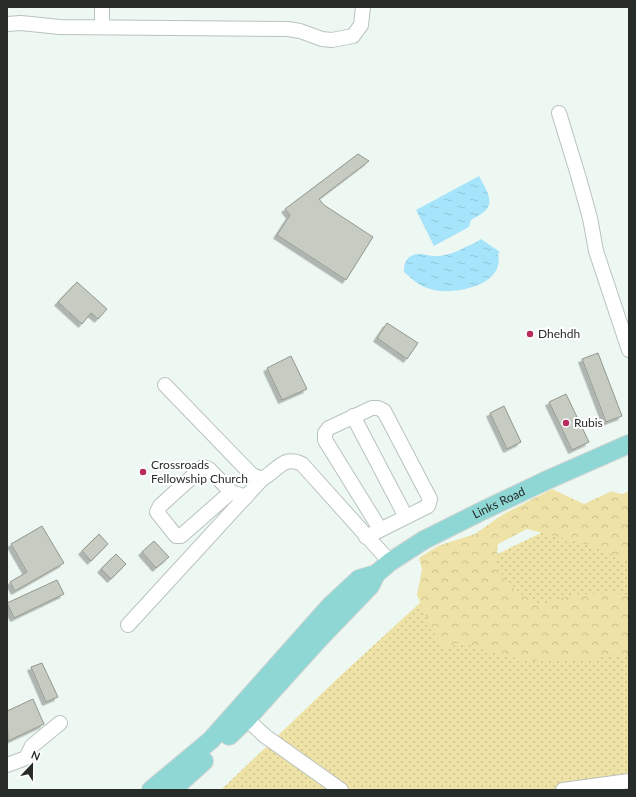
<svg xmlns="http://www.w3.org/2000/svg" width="636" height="797" font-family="Lato,sans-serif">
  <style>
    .grass { fill: url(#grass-dots) }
    .forest { fill: url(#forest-crowns) }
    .water { fill: url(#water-ripples) }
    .building { fill: #c7ccc2; stroke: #93978e; filter: url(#shadow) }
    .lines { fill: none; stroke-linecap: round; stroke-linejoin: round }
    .minor-casing { stroke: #b9c3bd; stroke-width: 16 }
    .major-casing { stroke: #d4d5d4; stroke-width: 20 }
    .minor { stroke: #fff; stroke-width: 14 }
    .major { stroke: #8fd7d5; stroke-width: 18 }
    .poi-dot { fill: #b92b5d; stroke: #fff; stroke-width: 1.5 }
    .labels { text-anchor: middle; stroke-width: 4; stroke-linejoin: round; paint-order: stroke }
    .poi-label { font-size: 12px; fill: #282c29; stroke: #fff; text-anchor: start }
    .street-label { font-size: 12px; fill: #282c29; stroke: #fff }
  </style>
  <defs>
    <pattern id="grass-dots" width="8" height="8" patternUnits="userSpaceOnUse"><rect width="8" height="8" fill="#eee2a6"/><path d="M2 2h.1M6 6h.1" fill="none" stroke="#ccc28f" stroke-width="1.8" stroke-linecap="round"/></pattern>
    <pattern id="forest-crowns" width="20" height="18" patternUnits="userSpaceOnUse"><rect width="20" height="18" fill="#eee2a6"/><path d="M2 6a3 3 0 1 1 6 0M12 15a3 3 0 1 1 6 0" fill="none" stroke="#ccc28f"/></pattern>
    <pattern id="water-ripples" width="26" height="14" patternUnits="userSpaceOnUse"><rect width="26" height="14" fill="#a5e4fb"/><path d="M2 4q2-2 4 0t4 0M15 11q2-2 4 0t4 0" fill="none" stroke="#8ec4d7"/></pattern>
    <filter id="shadow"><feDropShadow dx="-3.5" dy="3.5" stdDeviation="0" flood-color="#0004"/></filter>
  </defs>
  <rect width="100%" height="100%" fill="#eef8f2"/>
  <!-- grass -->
  <polygon class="grass" points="629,491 629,790 221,790 337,679 447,578"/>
  <!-- forest -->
  <polygon class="forest" points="552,489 584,504 612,491 629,497 629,562 589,545 527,529 498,544 496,567 516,592 542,605 571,595 617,593 629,596 629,658 612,654 591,660 568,659 530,661 497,654 459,642 445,648 433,632 417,595 422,569 419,558 438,546 475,534 502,515"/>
  <!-- water -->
  <g class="water">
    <path d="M479 176C484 186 496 202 485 211 481 215 475 217 471 220L469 227 434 246 416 210Z"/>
    <path d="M481 239 500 252 498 254C506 287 449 297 427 288 418 285 411 278 404 272 404 266 405 259 411 256 419 251 429 257 438 256 451 255 459 250 470 245 474 243 477 242 481 239Z"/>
  </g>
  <!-- building -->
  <g class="building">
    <polygon points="358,154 369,161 319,199 324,205 373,237 346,280 277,235 290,215 285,209"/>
    <polygon points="77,282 107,309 98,319 91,313 82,324 58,302"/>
    <polygon points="387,323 418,343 407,359 377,338"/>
    <polygon points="598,353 622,416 606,422 582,359"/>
    <polygon points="291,356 307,389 282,400 267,368"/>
    <polygon points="566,394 589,442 572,450 549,402"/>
    <polygon points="504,406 521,442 507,449 490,413"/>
    <polygon points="42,526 64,563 15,591 10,582 27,572 11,544"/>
    <polygon points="99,534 108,544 91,561 82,551"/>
    <polygon points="154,541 169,557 156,568 142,552"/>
    <polygon points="116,554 126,564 111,579 101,569"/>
    <polygon points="57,580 64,594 14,618 7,603"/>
    <polygon points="42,663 58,697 46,702 31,667"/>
    <polygon points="33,699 44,724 8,741 7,711"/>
  </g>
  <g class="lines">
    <defs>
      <g id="minor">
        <polyline points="102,7 102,27"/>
        <polyline points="7,24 21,23 60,27 288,29 300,31 322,39 332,40 353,36 361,25 363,7"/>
        <polyline points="559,113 578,175 590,218 596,251 629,350"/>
        <path d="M165 385 252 475 262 479C278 470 283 455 302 464L390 562"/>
        <polyline points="353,416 406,517"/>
        <polyline points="231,492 181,536 176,536 157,512 160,506 203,467 209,469 231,492 246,497"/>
        <polyline points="366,537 428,506 430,499 384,411 378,408 372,408 329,428 325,433 325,440 380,529"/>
        <polyline points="128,625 262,479"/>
        <polyline points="239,712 265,736 341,790"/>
        <polyline points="7,765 26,758 32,746 60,723"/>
        <polyline points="563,790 629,781"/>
      </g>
      <g id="major">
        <polyline points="229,736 246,720 319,639 370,586 376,574"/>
        <path id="s1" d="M151 790 211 740 331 605 359 579 376 574 390 562 424 540 482 511 545 481 629 444"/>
        <polyline points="172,790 204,761"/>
      </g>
    </defs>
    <!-- minor casing -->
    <use href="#minor" class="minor-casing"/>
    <!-- major casing -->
    <use href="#major" class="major-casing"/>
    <!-- minor -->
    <use href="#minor" class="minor"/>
    <!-- major -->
    <use href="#major" class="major"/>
  </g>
  <!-- markers -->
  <g class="poi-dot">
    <circle cx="530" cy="334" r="4"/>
    <circle cx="566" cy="423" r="4"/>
    <circle cx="143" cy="472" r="4"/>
  </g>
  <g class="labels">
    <!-- poi labels -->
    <g class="poi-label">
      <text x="538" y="338">Dhehdh</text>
      <text x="574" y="427">Rubis</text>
      <text x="151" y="469">Crossroads<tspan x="151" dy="14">Fellowship Church</tspan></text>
    </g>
    <!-- street labels -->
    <g class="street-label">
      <text dy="4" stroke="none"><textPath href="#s1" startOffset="457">Links Road</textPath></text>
    </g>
  </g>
  <!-- border -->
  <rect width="636" height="797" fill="none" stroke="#282c29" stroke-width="16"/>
  <!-- north arrow -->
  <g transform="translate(32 765) rotate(22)" stroke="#ffffff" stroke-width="3" paint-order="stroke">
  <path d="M0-3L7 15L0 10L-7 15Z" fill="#282c29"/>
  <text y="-6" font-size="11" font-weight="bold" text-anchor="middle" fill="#282c29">N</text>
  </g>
</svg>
